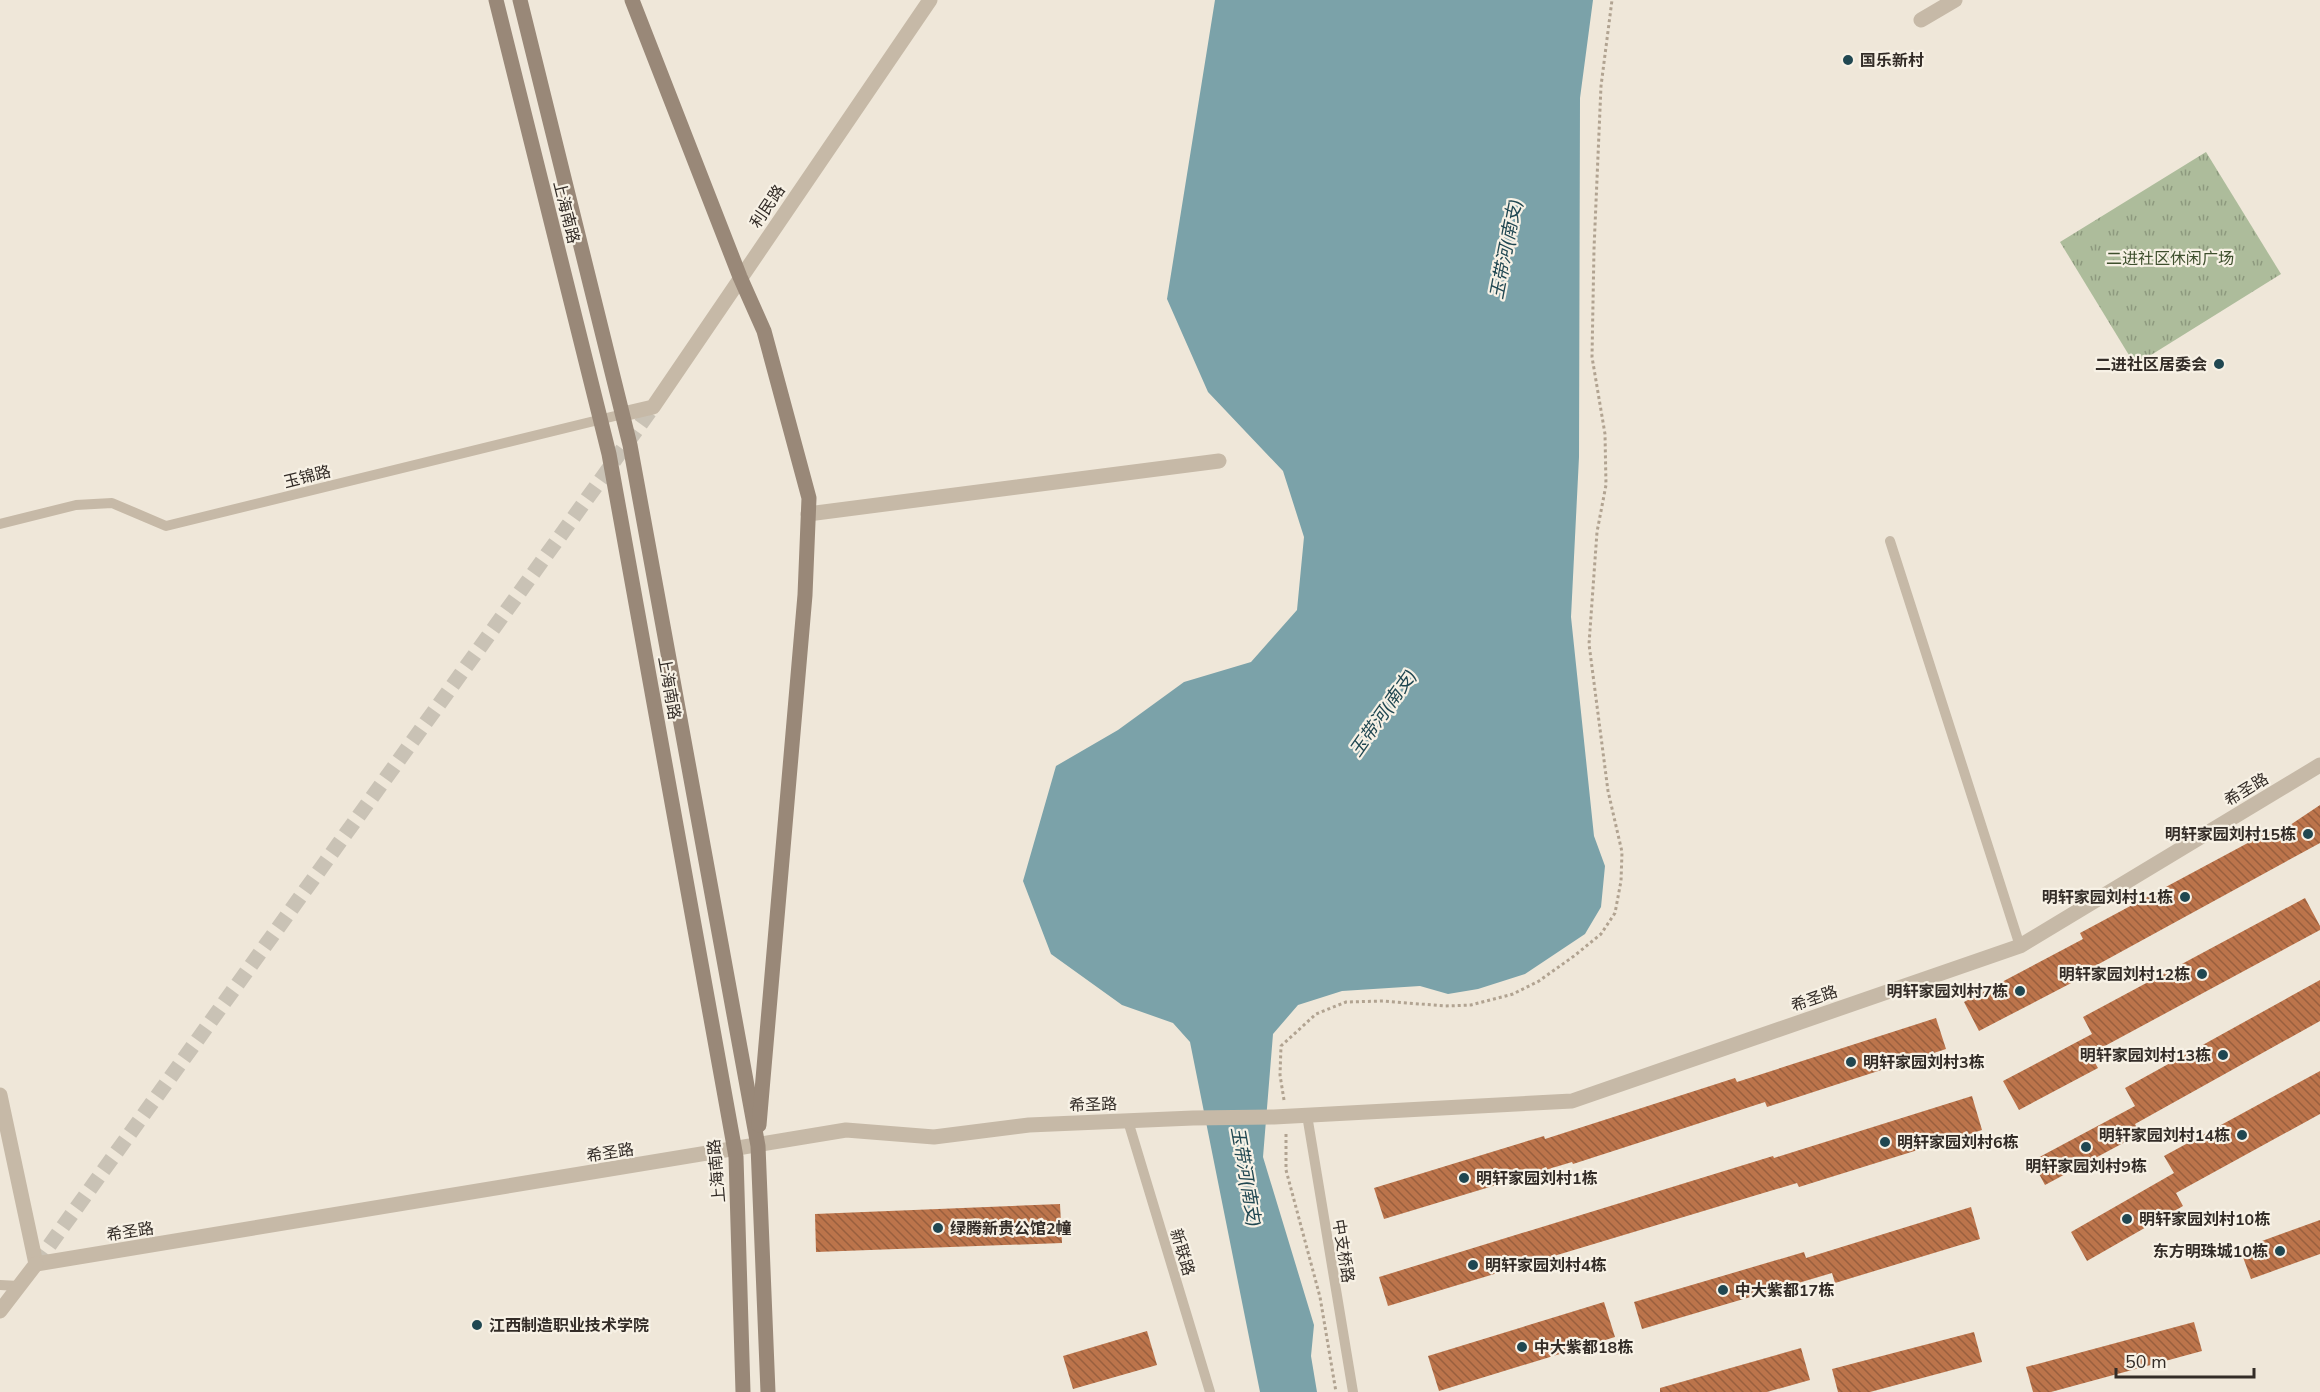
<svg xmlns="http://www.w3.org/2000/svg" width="2320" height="1392" font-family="'Nunito Sans','Noto Sans SC',sans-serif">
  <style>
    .park { fill: url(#park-tufts) }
    .water { fill: #7ba2a9 }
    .building { fill: url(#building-back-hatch) }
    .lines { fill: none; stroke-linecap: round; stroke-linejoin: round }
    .street-tunnel { stroke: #c9c2b5; stroke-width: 15; stroke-dasharray: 15 8; stroke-linecap: butt }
    .path { stroke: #b1a391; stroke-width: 3; stroke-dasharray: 3 3; stroke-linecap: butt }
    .lane { stroke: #c6b9a7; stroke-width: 10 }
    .street { stroke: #c6b9a7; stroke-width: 15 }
    .secondary { stroke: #998878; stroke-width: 15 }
    .poi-dot { fill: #204751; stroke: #f7f1e5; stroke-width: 2 }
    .labels { text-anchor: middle; stroke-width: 4.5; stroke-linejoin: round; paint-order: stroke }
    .poi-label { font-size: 16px; font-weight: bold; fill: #332c27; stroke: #f7f1e5; text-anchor: start }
    .street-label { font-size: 16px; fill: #332c27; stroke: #f7f1e5 }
    .park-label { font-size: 16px; fill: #3e4f2d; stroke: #f7f1e5 }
    .water-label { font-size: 18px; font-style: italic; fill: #204751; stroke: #f7f1e5 }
  </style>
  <defs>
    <pattern id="park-tufts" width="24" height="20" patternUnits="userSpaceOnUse" patternTransform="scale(1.5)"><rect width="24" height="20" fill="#adbc9b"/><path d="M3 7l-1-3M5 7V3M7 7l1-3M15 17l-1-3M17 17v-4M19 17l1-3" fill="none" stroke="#8d997e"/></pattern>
    <pattern id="building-back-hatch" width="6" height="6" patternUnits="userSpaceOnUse" patternTransform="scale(1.5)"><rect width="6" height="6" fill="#bc744b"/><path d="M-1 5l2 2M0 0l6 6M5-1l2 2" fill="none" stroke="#995f3e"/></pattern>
  </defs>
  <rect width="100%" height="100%" fill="#efe7d9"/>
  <!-- park -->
  <polygon class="park" points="2206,152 2281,274 2135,365 2060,242"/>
  <!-- water -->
  <polygon class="water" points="1215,0 1593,0 1580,98 1579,457 1571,617 1594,836 1605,866 1601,907 1585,934 1525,974 1478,989 1448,994 1420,986 1342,991 1298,1005 1273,1034 1263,1157 1314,1325 1311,1356 1317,1392 1260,1392 1190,1042 1173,1023 1122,1005 1051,954 1023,881 1056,766 1118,730 1184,682 1251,662 1297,610 1304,537 1283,471 1208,392 1167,299"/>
  <!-- building -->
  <g class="building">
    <polygon points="2320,805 2320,843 2075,977 2077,980 1979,1031 1964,1002 2083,939 2080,933 2272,830 2275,835"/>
    <polygon points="2305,898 2320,926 2320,930 2090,1054 2098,1068 2019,1110 2003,1081 2092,1034 2083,1017"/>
    <polygon points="2320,980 2320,1021 2135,1124 2140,1134 2045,1185 2032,1161 2135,1106 2125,1088"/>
    <polygon points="1936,1018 1946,1049 1767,1107 1765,1102 1573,1164 1572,1162 1384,1219 1374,1188 1544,1136 1545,1139 1735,1078 1737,1082"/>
    <polygon points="2320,1071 2320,1114 2176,1193 2183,1206 2087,1261 2071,1232 2174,1173 2164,1156"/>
    <polygon points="1972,1096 1982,1130 1799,1187 1797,1183 1388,1306 1379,1277 1773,1156 1774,1158"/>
    <polygon points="1060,1204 1062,1243 816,1252 815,1214"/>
    <polygon points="1971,1207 1980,1239 1835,1283 1832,1273 1642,1329 1634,1302 1804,1252 1806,1258"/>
    <polygon points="2320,1220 2320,1254 2251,1279 2240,1249"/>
    <polygon points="1604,1302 1615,1337 1439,1391 1428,1356"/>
    <polygon points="2194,1322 2202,1351 2051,1392 2033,1392 2026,1367"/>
    <polygon points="1147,1331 1157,1365 1073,1389 1063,1356"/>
    <polygon points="1974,1332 1982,1362 1870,1392 1838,1392 1832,1369"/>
    <polygon points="1801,1348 1810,1380 1767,1392 1660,1392 1660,1388"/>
  </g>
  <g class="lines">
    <!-- street-tunnel -->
    <polyline class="street-tunnel" points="36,1264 653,407"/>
    <!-- path -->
    <g class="path">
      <polyline points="1284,1100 1280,1075 1281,1046 1316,1014 1346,1002 1383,1001 1445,1006 1471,1005 1513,994 1539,981 1574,956 1601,934 1615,913 1621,881 1622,852 1608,791 1589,644 1597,532 1606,485 1605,434 1592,357 1594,249 1601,86 1612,0"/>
      <polyline points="1286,1134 1286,1170 1320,1297 1336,1392"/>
    </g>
    <!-- lane -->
    <g class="lane">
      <polyline points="0,524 76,505 112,503 166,526 623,414"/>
      <polyline points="1890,541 2020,946"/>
      <polyline points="1307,1115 1353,1392"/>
      <polyline points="1128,1121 1210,1392"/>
      <polyline points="0,1285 19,1286"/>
    </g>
    <!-- street -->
    <g class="street">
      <polyline points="1921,20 1955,0"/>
      <polyline points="623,414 653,407 930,0"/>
      <polyline points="808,514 1219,461"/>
      <polyline points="0,1095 36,1264"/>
      <polyline points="36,1264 846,1130 934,1137 1029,1125 1193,1118 1274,1117 1572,1101 2020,946 2320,765"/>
      <polyline points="0,1311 36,1264"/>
    </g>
    <!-- secondary -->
    <g class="secondary">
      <polyline points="496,0 609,454 736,1157 743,1392"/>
      <polyline points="520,0 630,445 758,1146 768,1392"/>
      <polyline points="632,0 740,277 764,331 809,498 805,595 759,1125"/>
    </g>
  </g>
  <!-- markers -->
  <g class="poi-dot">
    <circle cx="1848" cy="60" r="6"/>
    <circle cx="2219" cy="364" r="6"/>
    <circle cx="2308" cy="834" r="6"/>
    <circle cx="2185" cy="897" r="6"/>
    <circle cx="2202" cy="974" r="6"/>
    <circle cx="2020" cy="991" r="6"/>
    <circle cx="2223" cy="1055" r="6"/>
    <circle cx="1851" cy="1062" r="6"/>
    <circle cx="2242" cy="1135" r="6"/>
    <circle cx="1885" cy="1142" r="6"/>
    <circle cx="2086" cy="1147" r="6"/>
    <circle cx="1464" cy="1178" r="6"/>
    <circle cx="2127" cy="1219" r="6"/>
    <circle cx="938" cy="1228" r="6"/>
    <circle cx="2280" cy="1251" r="6"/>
    <circle cx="1473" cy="1265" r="6"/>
    <circle cx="1723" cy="1290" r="6"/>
    <circle cx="477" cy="1325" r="6"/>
    <circle cx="1522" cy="1347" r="6"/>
  </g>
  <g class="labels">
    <!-- poi labels -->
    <g class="poi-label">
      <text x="1860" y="66">国乐新村</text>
      <text x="2207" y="370" text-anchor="end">二进社区居委会</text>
      <text x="2296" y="840" text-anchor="end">明轩家园刘村15栋</text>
      <text x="2173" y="903" text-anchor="end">明轩家园刘村11栋</text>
      <text x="2190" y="980" text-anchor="end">明轩家园刘村12栋</text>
      <text x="2008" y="997" text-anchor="end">明轩家园刘村7栋</text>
      <text x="2211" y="1061" text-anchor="end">明轩家园刘村13栋</text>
      <text x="1863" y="1068">明轩家园刘村3栋</text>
      <text x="2230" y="1141" text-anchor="end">明轩家园刘村14栋</text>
      <text x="1897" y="1148">明轩家园刘村6栋</text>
      <text x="2086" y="1172" text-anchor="middle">明轩家园刘村9栋</text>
      <text x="1476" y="1184">明轩家园刘村1栋</text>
      <text x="2139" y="1225">明轩家园刘村10栋</text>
      <text x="950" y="1234">绿腾新贵公馆2幢</text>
      <text x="2268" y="1257" text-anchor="end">东方明珠城10栋</text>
      <text x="1485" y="1271">明轩家园刘村4栋</text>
      <text x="1735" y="1296">中大紫都17栋</text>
      <text x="489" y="1331">江西制造职业技术学院</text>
      <text x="1534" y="1353">中大紫都18栋</text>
    </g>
    <!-- street labels -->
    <g class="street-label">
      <text transform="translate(767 206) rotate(-56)" y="6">利民路</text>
      <text transform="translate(567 212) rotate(76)" y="6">上海南路</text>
      <text transform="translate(307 476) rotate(-14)" y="6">玉锦路</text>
      <text transform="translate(670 688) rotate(80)" y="6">上海南路</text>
      <text transform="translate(2246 789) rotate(-31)" y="6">希圣路</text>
      <text transform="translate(1814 998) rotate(-19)" y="6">希圣路</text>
      <text transform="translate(1093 1104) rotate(-2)" y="6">希圣路</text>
      <text transform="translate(610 1152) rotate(-9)" y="6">希圣路</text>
      <text transform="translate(716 1171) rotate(-95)" y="6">上海南路</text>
      <text transform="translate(130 1231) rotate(-9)" y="6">希圣路</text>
      <text transform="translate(1344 1251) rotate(81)" y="6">中支桥路</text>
      <text transform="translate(1183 1252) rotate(73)" y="6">新联路</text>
    </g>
    <!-- park labels -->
    <g class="park-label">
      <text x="2170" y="264">二进社区休闲广场</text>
    </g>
    <!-- water labels -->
    <g class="water-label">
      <text transform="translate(1506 249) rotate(-79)" y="6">玉带河(南支)</text>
      <text transform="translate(1383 713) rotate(-55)" y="6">玉带河(南支)</text>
      <text transform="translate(1246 1177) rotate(80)" y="6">玉带河(南支)</text>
    </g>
  </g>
  <!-- scale -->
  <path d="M2116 1368v9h138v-9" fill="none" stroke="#332c27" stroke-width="3"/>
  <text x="2125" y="1368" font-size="18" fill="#332c27" stroke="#f7f1e5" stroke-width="4.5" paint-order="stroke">50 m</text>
</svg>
